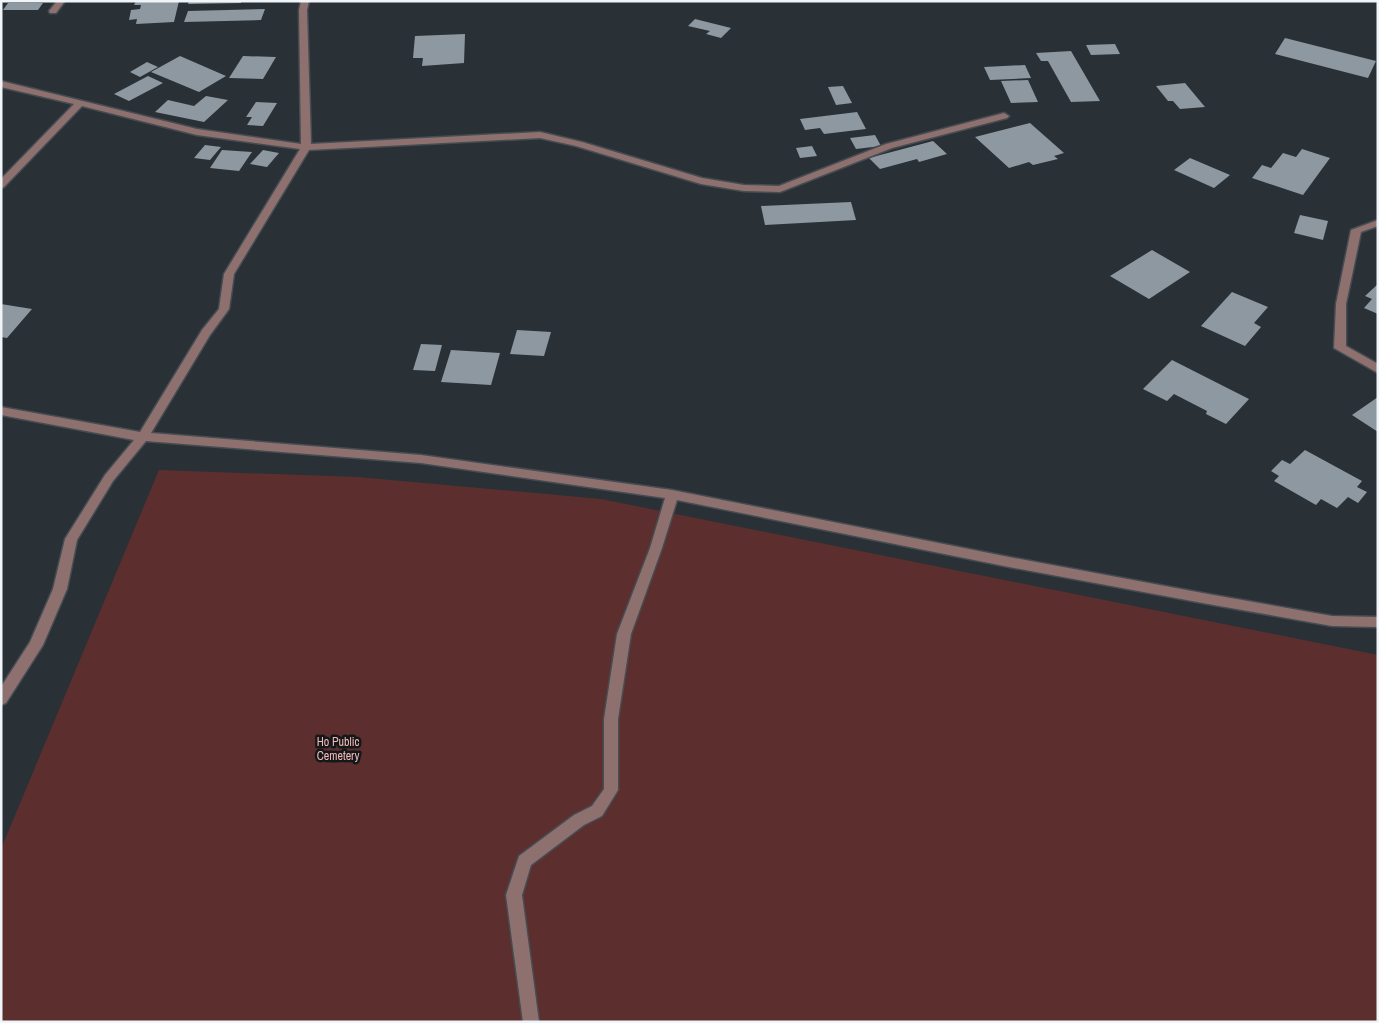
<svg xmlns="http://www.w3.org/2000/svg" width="1379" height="1023" font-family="'Archivo Narrow',sans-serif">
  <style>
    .green { fill: #5c2f2e }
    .building { fill: #8e98a0 }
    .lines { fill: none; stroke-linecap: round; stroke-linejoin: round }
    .minor-casing { stroke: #454c52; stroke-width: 3 }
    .minor { fill: #8e706f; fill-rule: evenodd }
    .labels { text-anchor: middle; stroke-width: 5; stroke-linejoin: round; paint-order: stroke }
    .park-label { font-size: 12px; fill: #f3b9b6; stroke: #14181b }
  </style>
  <rect width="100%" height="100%" fill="#293137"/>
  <!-- green -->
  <polygon class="green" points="159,470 357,477 601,499 1378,655 1378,1022 1,1022 1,849"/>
  <!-- building -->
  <g class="building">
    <polygon points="136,1 179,1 174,22 136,24 137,19 129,20 131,10 140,9 141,5 134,5"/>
    <polygon points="189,1 241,1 241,3 188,4"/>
    <polygon points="8,3 43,3 38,10 3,10"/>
    <polygon points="265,9 261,20 184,22 188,11"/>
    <polygon points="695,19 731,28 721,38 706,34 710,31 688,26"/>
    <polygon points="465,34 464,63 422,66 423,58 413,58 415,36"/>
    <polygon points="1285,38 1376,61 1368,78 1275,54"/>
    <polygon points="1115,44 1120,54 1091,55 1086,45"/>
    <polygon points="1071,51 1100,101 1071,102 1048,61 1041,61 1036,53"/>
    <polygon points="180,56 226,76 199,92 151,72"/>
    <polygon points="243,56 276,57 263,79 229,78"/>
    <polygon points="147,62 158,67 140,77 130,72"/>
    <polygon points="1025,65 1031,78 990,80 984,67"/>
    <polygon points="148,76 163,83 129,101 114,94"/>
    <polygon points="1028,80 1038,102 1011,103 1001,81"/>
    <polygon points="1185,83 1205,107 1180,109 1173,101 1168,101 1156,86"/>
    <polygon points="843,86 852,103 836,105 828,87"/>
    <polygon points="206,96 228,100 204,122 155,112 168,100 194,106"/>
    <polygon points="256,102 277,103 263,126 247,125 252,117 246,117"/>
    <polygon points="857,112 866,129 824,134 820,128 805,130 800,119"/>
    <polygon points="1030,123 1064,153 1054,156 1058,159 1033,165 1029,162 1009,168 975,137"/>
    <polygon points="875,135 881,146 856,149 850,138"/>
    <polygon points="933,141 947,154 919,162 917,159 880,169 869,158"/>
    <polygon points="205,145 221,147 210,160 194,158"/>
    <polygon points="812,146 817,156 800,158 796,148"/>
    <polygon points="1302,149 1330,158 1303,195 1252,178 1262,165 1271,168 1283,153 1296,157"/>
    <polygon points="222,150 252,152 239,171 210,168"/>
    <polygon points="263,150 279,153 267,167 250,164"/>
    <polygon points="1190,158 1230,175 1214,188 1174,170"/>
    <polygon points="851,202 856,220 765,225 761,206"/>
    <polygon points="1300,215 1328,221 1323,240 1294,233"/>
    <polygon points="1152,250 1190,272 1149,299 1110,276"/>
    <polygon points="1378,284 1378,314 1364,308 1372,299 1365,296"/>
    <polygon points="1232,292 1268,307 1254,323 1261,327 1245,346 1201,326"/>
    <polygon points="1,304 32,309 7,338 1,337"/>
    <polygon points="517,330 551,332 544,356 510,354"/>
    <polygon points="421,344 442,345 435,371 413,370"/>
    <polygon points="451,350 500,353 491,385 441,382"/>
    <polygon points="1172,360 1249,399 1226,424 1206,414 1207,411 1174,394 1167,401 1143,389"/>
    <polygon points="1378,397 1378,432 1352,415"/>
    <polygon points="1305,450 1362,481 1357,487 1367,492 1358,503 1348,497 1337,508 1321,499 1316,505 1274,481 1279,476 1271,471 1282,460 1290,464"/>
  </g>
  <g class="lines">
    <defs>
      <g id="minor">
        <polygon points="57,1 65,1 56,13 50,13 49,11"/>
        <polygon points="301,1 309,1 307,10 311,144 540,132 582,142 702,178 744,185 779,186 886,144 1004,113 1009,116 1007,118 892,148 780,192 744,191 701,184 576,146 540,138 309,150 234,274 229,309 210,335 151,433 421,455 672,490 1009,557 1208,594 1332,616 1378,617 1378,627 1332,626 1208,604 1009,567 677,500 662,548 631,634 618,719 618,790 602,816 584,825 531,865 522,895 539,1022 523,1022 506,895 519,856 574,815 592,806 604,789 604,719 617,634 650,548 665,498 421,463 146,441 113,481 77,540 67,589 43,645 6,703 1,705 1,687 30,642 53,589 65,539 105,475 134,440 1,415 1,407 140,432 202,330 219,309 224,274 300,149 197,135 82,106 4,187 1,188 1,179 74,104 1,87 1,81 197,129 301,144 299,10"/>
        <polygon points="1378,220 1378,226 1361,232 1346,304 1346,346 1378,364 1378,373 1334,348 1336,304 1351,230"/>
      </g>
    </defs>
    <!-- minor casing -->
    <use href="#minor" class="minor-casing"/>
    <!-- minor -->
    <use href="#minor" class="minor"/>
  </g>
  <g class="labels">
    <!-- park labels -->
    <g class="park-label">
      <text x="338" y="746">Ho Public<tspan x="338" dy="14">Cemetery</tspan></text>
    </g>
  </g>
  <!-- border -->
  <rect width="1379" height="1023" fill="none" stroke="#f0f5fa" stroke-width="5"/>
</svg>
